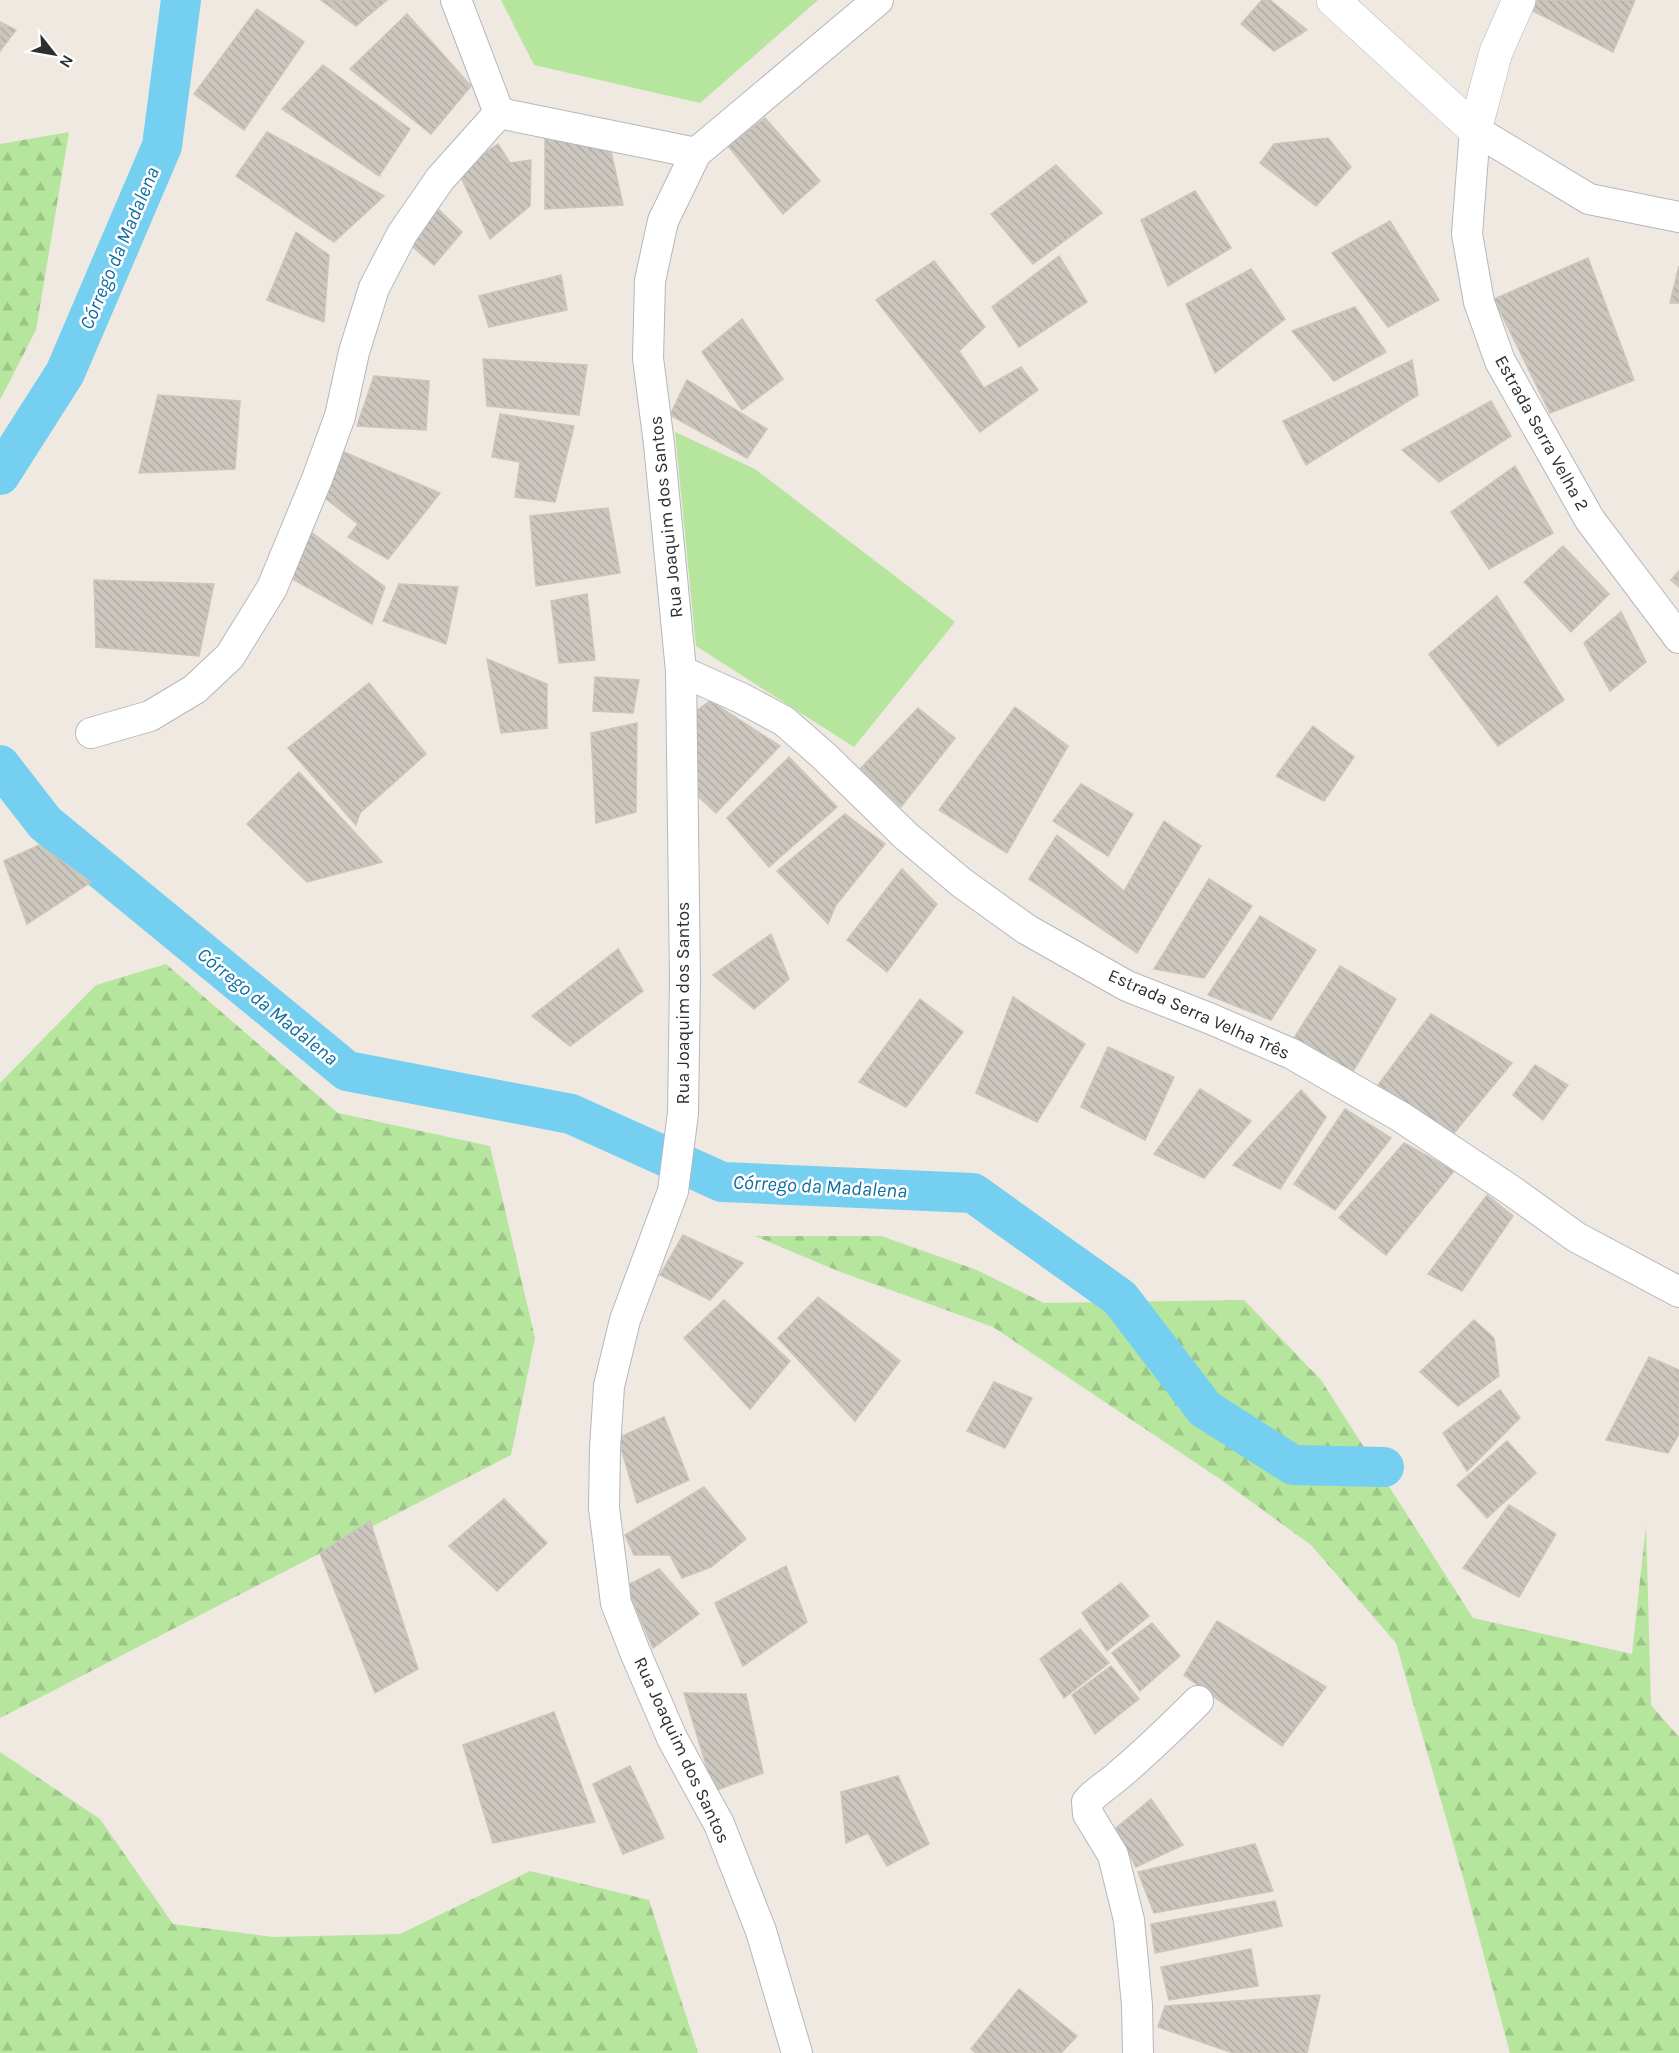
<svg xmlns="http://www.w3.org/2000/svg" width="1679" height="2053" font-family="Karla,sans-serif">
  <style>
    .forest { fill: url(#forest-firs) }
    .park { fill: #b6e59e }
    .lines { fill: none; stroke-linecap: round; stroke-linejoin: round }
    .canal { stroke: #75cff0; stroke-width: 40 }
    .building { fill: url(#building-back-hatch); stroke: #cbc5ba; stroke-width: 1.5 }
    .street-casing { stroke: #b4b7c1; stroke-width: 32 }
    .secondary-casing { stroke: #b4b7c1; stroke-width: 34 }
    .street { stroke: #fff; stroke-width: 30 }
    .secondary { stroke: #fff; stroke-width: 33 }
    .labels { text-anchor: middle; stroke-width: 5; stroke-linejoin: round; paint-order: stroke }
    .street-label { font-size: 18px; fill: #2e2e2e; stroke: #fff }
    .water-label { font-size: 20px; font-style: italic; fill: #0d6fa3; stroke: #fff }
  </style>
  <defs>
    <pattern id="forest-firs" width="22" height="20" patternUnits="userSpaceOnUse" patternTransform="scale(1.5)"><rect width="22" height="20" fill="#b6e59e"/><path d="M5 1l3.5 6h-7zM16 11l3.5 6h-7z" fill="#9dc588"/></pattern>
    <pattern id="building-back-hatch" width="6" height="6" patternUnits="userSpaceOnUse" patternTransform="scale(1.5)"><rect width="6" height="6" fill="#cbc7bf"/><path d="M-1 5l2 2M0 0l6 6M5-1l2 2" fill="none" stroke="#afaba4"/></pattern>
  </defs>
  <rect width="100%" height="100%" fill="#efe9e1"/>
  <!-- forest -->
  <g class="forest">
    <polygon points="69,132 36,330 0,400 0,144"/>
    <polygon points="166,964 338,1113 490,1146 535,1338 511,1455 0,1718 0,1083 96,985"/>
    <polygon points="755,1236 881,1236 977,1270 1044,1303 1244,1300 1321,1380 1473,1618 1632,1654 1646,1525 1651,1705 1679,1737 1679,2053 1510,2053 1464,1881 1396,1643 1311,1545 1220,1479 993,1327 838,1271"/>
    <polygon points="0,1752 100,1819 173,1924 273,1937 400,1934 530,1871 649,1900 698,2053 0,2053"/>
  </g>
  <!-- park -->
  <g class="park">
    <polygon points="501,0 818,0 700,103 534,65"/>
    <polygon points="675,432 755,469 955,622 854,747 696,646"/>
  </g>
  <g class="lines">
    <!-- canal -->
    <g class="canal">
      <polyline points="0,475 65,373 162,146 181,0"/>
      <polyline points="0,765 45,823 347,1071 571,1114 722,1182 973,1193 1120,1298 1205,1409 1293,1465 1384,1467"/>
    </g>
  </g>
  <!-- building -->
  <g class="building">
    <polygon points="321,0 387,0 356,26"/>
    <polygon points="1262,0 1270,0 1307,30 1274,51 1241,24"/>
    <polygon points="1537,0 1635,0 1613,52 1531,10"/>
    <polygon points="257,9 304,42 244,130 194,94"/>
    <polygon points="407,14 471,86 431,134 350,69"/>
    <polygon points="0,22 16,30 0,51"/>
    <polygon points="323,65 410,129 379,176 282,109"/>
    <polygon points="765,118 820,181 783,214 728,146"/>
    <polygon points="267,132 384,196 334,242 236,176"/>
    <polygon points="545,132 611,152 623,205 545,209"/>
    <polygon points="1328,138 1351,167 1316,206 1260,163 1274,144"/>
    <polygon points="498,144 510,163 531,160 530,206 490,239 458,171"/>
    <polygon points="1056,165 1102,213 1033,264 991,214"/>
    <polygon points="1195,191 1231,248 1168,286 1141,220"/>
    <polygon points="436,207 462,232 434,265 409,244"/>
    <polygon points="1390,221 1439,300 1388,327 1332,253"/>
    <polygon points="296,232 329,255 324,322 267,300"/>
    <polygon points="1059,256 1087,302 1019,347 992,307"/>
    <polygon points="1588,258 1634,380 1550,413 1494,299"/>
    <polygon points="934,261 985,327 959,351 984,388 1021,367 1038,390 980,432 876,300"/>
    <polygon points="1679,266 1679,303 1670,303"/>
    <polygon points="1251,269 1285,319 1215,373 1186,304"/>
    <polygon points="561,275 567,310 489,327 479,296"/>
    <polygon points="1355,307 1386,352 1334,381 1292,331"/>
    <polygon points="742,319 783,379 742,410 702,352"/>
    <polygon points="483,359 587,365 579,415 487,406"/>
    <polygon points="1412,360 1418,395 1306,465 1283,421"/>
    <polygon points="374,376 429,381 426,430 357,426"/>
    <polygon points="687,380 767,429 747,458 670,415"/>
    <polygon points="158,395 240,401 235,469 139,473"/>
    <polygon points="1491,401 1511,436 1439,482 1402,450"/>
    <polygon points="500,414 574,426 555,502 515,497 520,462 492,457"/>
    <polygon points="344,452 440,493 388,559 348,537 358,524 325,498"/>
    <polygon points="1515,466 1553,533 1489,569 1451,512"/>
    <polygon points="608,508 620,573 536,586 530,516"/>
    <polygon points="311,532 385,587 372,624 289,577"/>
    <polygon points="1563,546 1609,594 1571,632 1524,582"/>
    <polygon points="1679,571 1679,587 1671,580"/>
    <polygon points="94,580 214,584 199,656 96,647"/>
    <polygon points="399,584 458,587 446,644 383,621"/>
    <polygon points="587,594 595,660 559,663 551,601"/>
    <polygon points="1497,596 1564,700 1498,746 1429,654"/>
    <polygon points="1621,612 1646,662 1610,691 1584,643"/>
    <polygon points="487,659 547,684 547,728 501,733"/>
    <polygon points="595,677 639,680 633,713 593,711"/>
    <polygon points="369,683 426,754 360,813 356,825 288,748"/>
    <polygon points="710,701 780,746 716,813 689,788 696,711"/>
    <polygon points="1015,707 1068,746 1007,853 939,810"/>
    <polygon points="918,708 955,738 901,807 860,769"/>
    <polygon points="637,723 636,812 596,823 591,733"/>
    <polygon points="1313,726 1354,757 1324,801 1276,776"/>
    <polygon points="789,757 837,807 769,867 727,818"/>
    <polygon points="299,772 382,862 307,882 247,824"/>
    <polygon points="1081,784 1133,814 1108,856 1053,821"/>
    <polygon points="845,814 885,844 836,905 828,924 777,871"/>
    <polygon points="1164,821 1201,846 1137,953 1029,879 1057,835 1124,891"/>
    <polygon points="39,845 91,882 27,924 4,861"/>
    <polygon points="902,869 937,904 887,972 847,940"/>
    <polygon points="1209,879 1252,906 1204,978 1154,969"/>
    <polygon points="1260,916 1316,950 1271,1020 1208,995"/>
    <polygon points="771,934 789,979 754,1009 713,975"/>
    <polygon points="618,949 643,991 570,1046 532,1016"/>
    <polygon points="1340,966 1396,999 1351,1075 1294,1038"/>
    <polygon points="1013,997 1085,1044 1037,1122 976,1093"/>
    <polygon points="920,999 963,1032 906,1107 859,1082"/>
    <polygon points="1431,1014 1512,1063 1454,1133 1378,1085"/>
    <polygon points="1108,1047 1174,1077 1145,1140 1081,1107"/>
    <polygon points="1535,1065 1568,1085 1543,1120 1513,1095"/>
    <polygon points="1200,1089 1251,1121 1204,1178 1154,1154"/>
    <polygon points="1301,1090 1326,1117 1280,1189 1233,1165"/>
    <polygon points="1345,1109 1391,1138 1335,1210 1294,1184"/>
    <polygon points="1404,1143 1454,1171 1386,1255 1339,1218"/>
    <polygon points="1487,1195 1513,1216 1462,1291 1428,1274"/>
    <polygon points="683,1235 743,1263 710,1300 660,1275"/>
    <polygon points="818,1297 900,1361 855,1421 778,1338"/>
    <polygon points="724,1300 790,1361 750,1409 684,1338"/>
    <polygon points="1474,1320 1494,1338 1499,1376 1458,1406 1420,1372"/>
    <polygon points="1649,1357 1679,1370 1679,1434 1668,1453 1606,1440"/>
    <polygon points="994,1382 1032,1398 1005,1448 967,1431"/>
    <polygon points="1500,1390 1520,1418 1467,1471 1443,1433"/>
    <polygon points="664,1417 689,1480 637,1503 618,1438"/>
    <polygon points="1507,1441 1536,1473 1487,1518 1457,1485"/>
    <polygon points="704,1487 746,1539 711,1567 682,1578 670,1555 634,1555 625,1535"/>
    <polygon points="504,1499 547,1543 497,1591 449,1546"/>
    <polygon points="1509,1505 1556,1534 1519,1597 1463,1568"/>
    <polygon points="370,1521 418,1669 375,1693 320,1553"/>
    <polygon points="786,1566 807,1622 743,1666 715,1603"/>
    <polygon points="659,1569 699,1614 653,1648 626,1586"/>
    <polygon points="1121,1583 1149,1616 1107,1651 1082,1613"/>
    <polygon points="1217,1621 1326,1687 1282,1746 1184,1675"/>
    <polygon points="1152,1623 1180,1656 1140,1691 1112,1653"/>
    <polygon points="1080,1629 1109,1663 1064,1698 1040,1659"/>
    <polygon points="1111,1666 1139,1699 1095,1734 1072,1695"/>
    <polygon points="684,1693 746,1694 763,1773 714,1791"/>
    <polygon points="554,1712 595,1822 493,1843 463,1745"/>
    <polygon points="630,1766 664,1838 623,1854 593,1784"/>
    <polygon points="898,1776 929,1844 887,1866 868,1833 846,1843 841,1792"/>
    <polygon points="1151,1799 1183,1845 1136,1867 1116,1828"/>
    <polygon points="1255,1844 1273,1891 1154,1913 1138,1872"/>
    <polygon points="1275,1901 1282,1926 1155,1953 1151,1924"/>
    <polygon points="1251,1949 1258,1986 1169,2000 1161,1967"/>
    <polygon points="1019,1989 1077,2036 1061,2053 976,2053 971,2049"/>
    <polygon points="1320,1995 1307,2053 1233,2053 1158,2027 1165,2006"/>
  </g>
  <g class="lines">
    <defs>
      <g id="street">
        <polyline points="456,0 499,113 696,153"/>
        <polyline points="1679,217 1589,199 1475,130 1467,234 1479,302 1500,361 1590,520 1679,638"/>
        <polyline points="681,671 741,698 784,721 824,756 906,836 962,883 1026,929 1127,986 1211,1019 1292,1054 1401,1117 1512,1191 1576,1237 1679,1292"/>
        <polyline points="91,733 150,716 195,689 230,656 272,588 317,479 340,416 354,352 374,288 402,234 440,179 499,113"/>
        <polyline points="797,2053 761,1931 719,1824 672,1738 635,1652 616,1603 604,1508 605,1448 609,1386 625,1320 673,1191 683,1113 685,981 681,671 659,444 648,358 650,281 663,221 696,153 878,0"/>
        <path d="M1138 2053 1137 2005 1129 1920 1113 1855 1088 1814 1087 1802C1096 1791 1108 1785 1119 1775 1146 1752 1172 1727 1198 1701"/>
      </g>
      <polyline id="secondary" points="1333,0 1475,130 1496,52 1519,0"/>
    </defs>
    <!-- street casing -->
    <use href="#street" class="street-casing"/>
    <!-- secondary casing -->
    <use href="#secondary" class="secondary-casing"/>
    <!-- street -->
    <use href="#street" class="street"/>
    <!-- secondary -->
    <use href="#secondary" class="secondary"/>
  </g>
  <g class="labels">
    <!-- street labels -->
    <g class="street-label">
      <text transform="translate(1542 433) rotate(61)" y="6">Estrada Serra Velha 2</text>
      <text transform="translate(666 517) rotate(-96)" y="6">Rua Joaquim dos Santos</text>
      <text transform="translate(683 1003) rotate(-90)" y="6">Rua Joaquim dos Santos</text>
      <text transform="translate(1199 1014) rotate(24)" y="6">Estrada Serra Velha Três</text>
      <text transform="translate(682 1750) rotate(65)" y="6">Rua Joaquim dos Santos</text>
    </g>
    <!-- water labels -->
    <g class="water-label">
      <text transform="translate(119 248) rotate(-67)" y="7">Córrego da Madalena</text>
      <text transform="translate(268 1006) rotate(39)" y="7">Córrego da Madalena</text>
      <text transform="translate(820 1186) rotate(3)" y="7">Córrego da Madalena</text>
    </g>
  </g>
  <!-- north arrow -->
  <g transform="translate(54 54) rotate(121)" stroke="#ffffff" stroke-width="4.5" paint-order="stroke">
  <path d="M0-4.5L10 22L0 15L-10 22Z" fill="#2e2e2e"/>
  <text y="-9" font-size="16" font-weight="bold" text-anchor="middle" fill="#2e2e2e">N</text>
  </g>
</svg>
